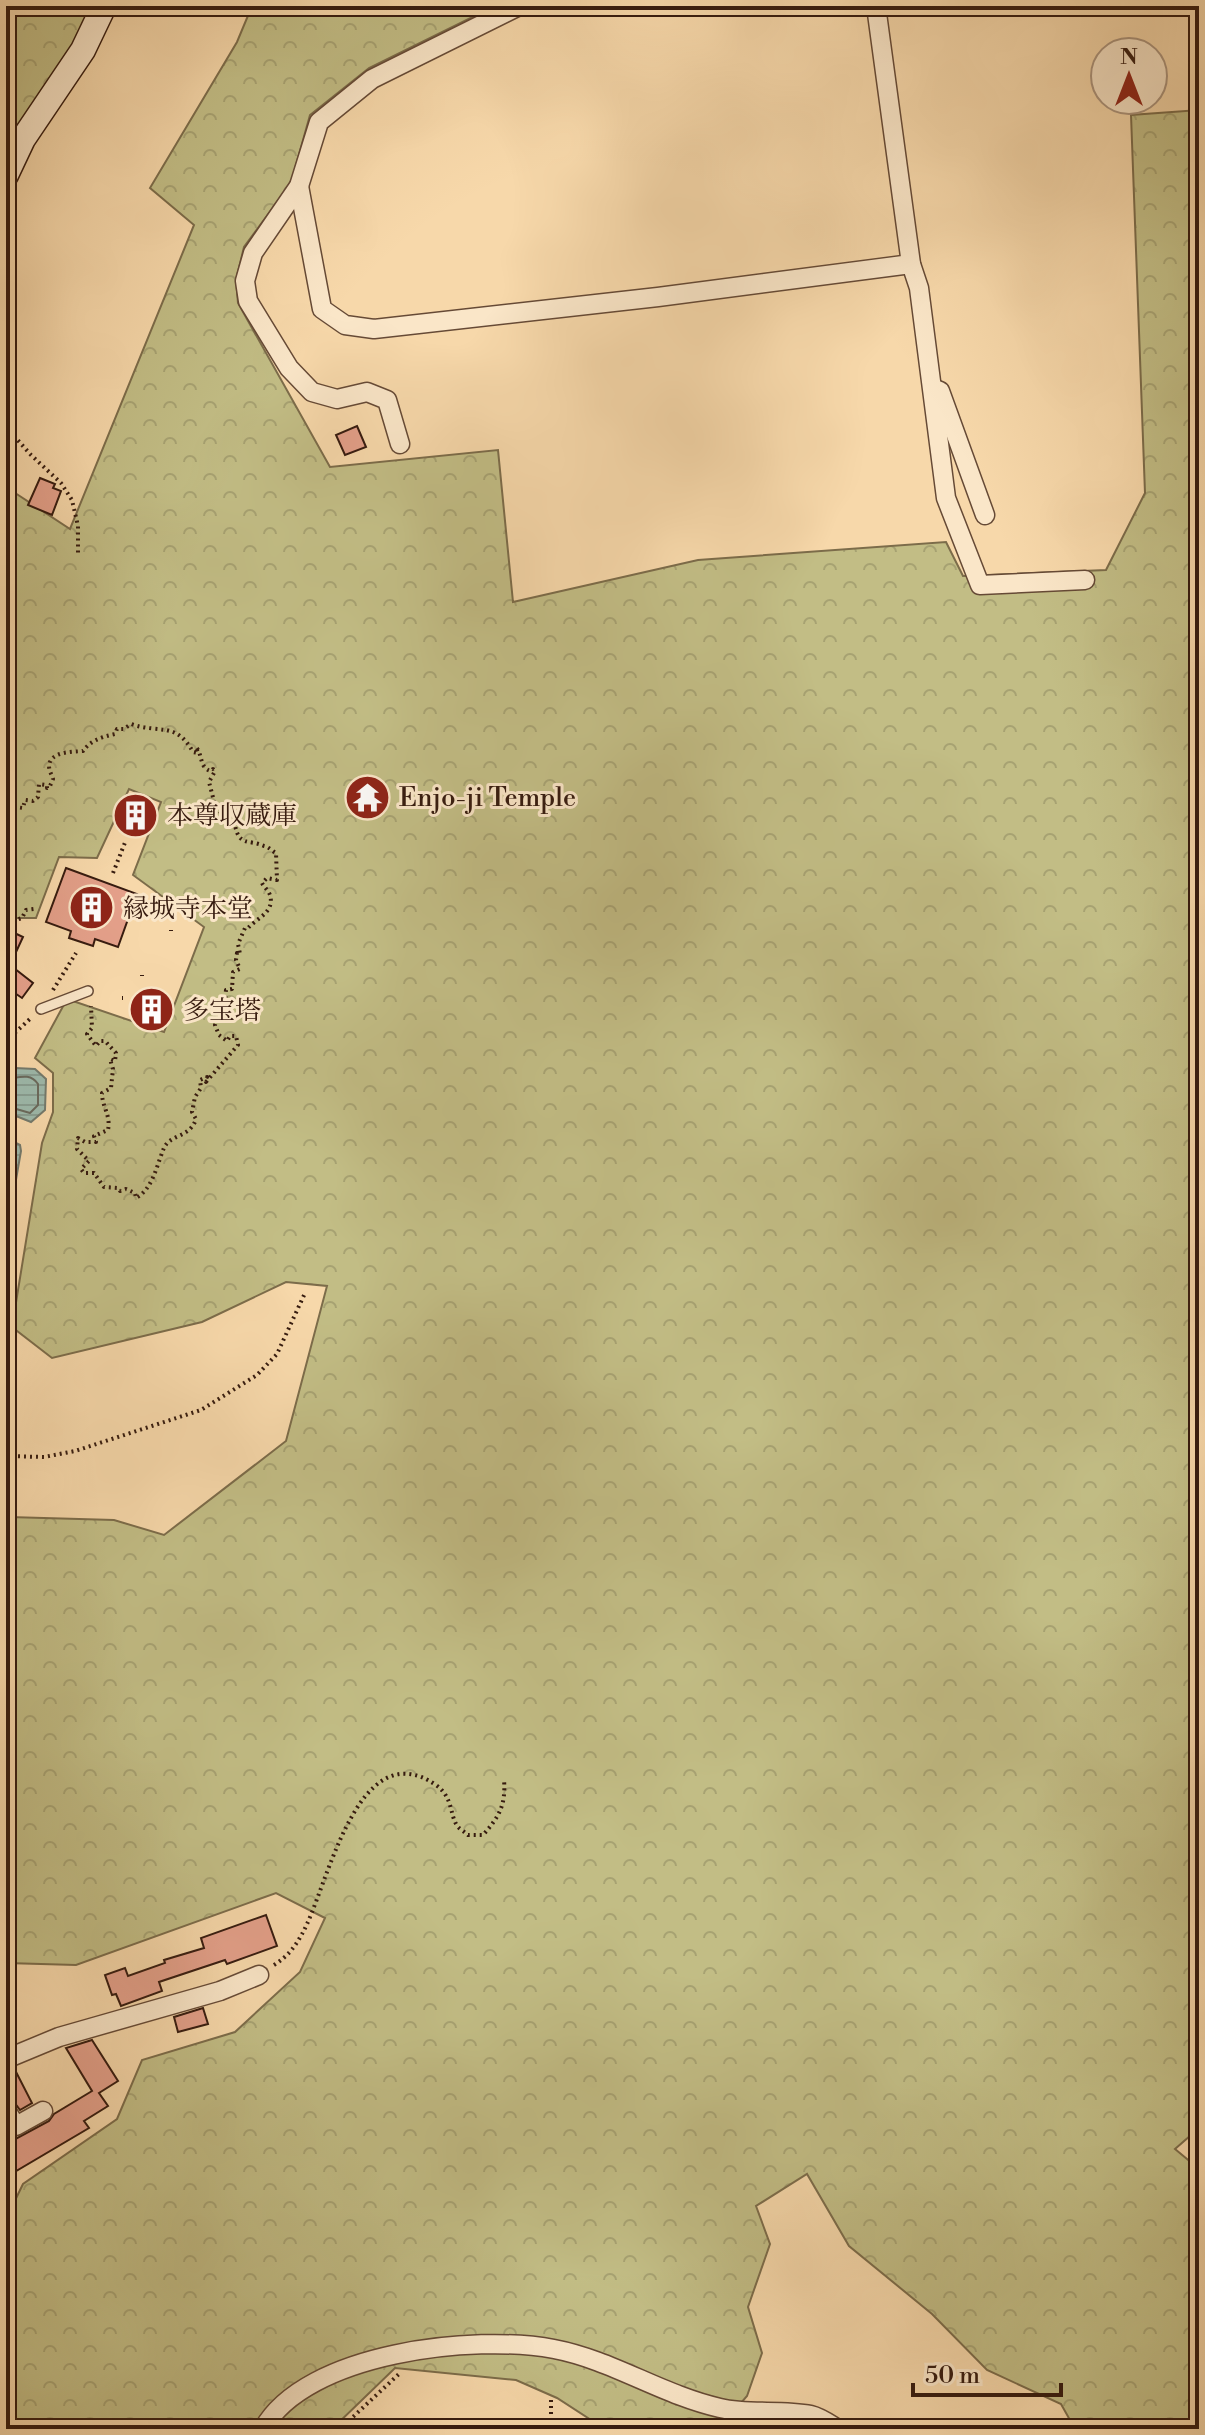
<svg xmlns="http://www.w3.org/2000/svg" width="1205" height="2435" font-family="'Libre Bodoni','Noto Serif JP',serif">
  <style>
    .forest { fill: url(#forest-crowns); stroke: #7c6c4a; stroke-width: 2 }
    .water { fill: url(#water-rules); stroke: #747a6d; stroke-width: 2 }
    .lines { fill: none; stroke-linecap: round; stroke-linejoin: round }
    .shore { stroke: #6a6a5d; stroke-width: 2 }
    .building { fill: #e4a08a; stroke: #361b0f; stroke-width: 2 }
    .service-casing { stroke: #664a36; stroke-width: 12 }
    .minor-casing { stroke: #664a36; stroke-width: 21 }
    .secondary-casing { stroke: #361b0f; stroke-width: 27 }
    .path { stroke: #361b0f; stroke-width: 4; stroke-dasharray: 2 4; stroke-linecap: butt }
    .service { stroke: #fae6c8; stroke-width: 9 }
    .minor { stroke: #fae6c8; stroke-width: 18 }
    .secondary { stroke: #fae6c8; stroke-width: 24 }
    .labels { text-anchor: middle; stroke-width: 6; stroke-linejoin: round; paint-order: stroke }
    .poi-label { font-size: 26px; fill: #361b0f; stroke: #fae6c8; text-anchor: start }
  </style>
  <defs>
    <pattern id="forest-crowns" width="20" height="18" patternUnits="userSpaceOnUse" patternTransform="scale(2)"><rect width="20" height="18" fill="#c2bd85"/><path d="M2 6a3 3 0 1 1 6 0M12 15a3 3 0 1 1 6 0" fill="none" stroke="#a7a272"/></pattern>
    <pattern id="water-rules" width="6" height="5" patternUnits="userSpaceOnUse" patternTransform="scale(2)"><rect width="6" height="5" fill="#9db9ab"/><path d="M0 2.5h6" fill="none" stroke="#889e92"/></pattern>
  </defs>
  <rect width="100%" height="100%" fill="#f7d8aa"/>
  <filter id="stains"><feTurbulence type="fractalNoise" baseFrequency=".0025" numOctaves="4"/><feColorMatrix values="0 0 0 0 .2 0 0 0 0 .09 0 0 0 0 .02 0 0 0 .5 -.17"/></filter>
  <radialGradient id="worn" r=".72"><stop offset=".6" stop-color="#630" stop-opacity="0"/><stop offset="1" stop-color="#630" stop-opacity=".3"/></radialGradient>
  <!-- forest -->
  <g class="forest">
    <polygon points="6,6 95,6 77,44 6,143"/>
    <polygon points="252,6 495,6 369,68 310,115 291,183 244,247 236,280 238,303 330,467 498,450 513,602 698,560 946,542 963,576 1106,570 1145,493 1131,115 1199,110 1199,2128 1175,2149 1199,2169 1199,2429 1075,2429 1061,2404 987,2370 932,2314 849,2246 807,2174 756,2206 770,2244 748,2307 762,2353 747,2396 728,2418 806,2426 811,2429 605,2429 557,2398 516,2380 395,2368 332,2429 6,2429 6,2219 23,2184 117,2119 142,2060 235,2032 300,1972 325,1918 276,1893 76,1965 6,1963 6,1521 9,1517 114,1520 164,1535 286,1441 327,1286 286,1282 202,1322 52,1358 12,1327 42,1143 53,1112 53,1073 35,1058 67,999 164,1032 204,927 133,875 161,802 129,789 97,858 59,857 36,918 6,918 6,487 70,529 194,225 150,188 237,42"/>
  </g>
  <!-- water -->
  <g class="water">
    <polygon points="15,1068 35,1069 46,1079 45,1110 31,1122 6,1112 6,1076 11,1069"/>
    <polygon points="6,1138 20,1145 21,1151 6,1237"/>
  </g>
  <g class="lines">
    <!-- shore -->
    <path class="shore" d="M6 1079C18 1078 30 1072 38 1084V1105L30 1113 6 1106"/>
  </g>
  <!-- building -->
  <g class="building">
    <polygon points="357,426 366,447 345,455 336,435"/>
    <polygon points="40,478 55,484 53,488 61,491 52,515 28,505"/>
    <polygon points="131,802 148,809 141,828 123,822"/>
    <polygon points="66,868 137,894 118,947 95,939 93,946 69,938 71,931 46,922"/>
    <polygon points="6,929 23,937 10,965 33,983 22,998 6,987"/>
    <polygon points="145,995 165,1002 158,1024 138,1017"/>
    <polygon points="266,1915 277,1946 227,1964 225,1960 159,1982 162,1991 121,2006 116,1994 112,1995 105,1975 125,1968 128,1976 165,1963 164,1960 204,1948 201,1938"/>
    <polygon points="203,2008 208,2024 178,2032 174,2017"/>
    <polygon points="92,2040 118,2081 99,2093 108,2106 84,2121 89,2128 6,2177 6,2144 49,2121 54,2114 92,2091 66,2048"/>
    <polygon points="14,2068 32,2103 20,2110 6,2091 6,2071"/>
  </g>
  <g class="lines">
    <defs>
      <polyline id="service" points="41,1009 88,991"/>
      <g id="minor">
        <polyline points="876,6 911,264 919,288 946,498 980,585 1085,580"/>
        <polyline points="299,186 322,309 345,325 374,329 658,297 911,264"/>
        <polyline points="935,389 940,391 985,515"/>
        <polyline points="400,444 387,400 367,392 337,399 312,392 289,368 248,301 245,281 253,253 299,186 319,122 372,79 519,6"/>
        <polyline points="6,2059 59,2037 220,1991 259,1975"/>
        <polyline points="6,2110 16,2126 43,2111"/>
        <path d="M263 2429C306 2352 475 2334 554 2349 612 2360 662 2395 720 2408 749 2415 781 2409 811 2415 820 2417 830 2424 838 2429"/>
      </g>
      <polyline id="secondary" points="6,175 23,139 83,50 104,6"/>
    </defs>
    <!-- service casing -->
    <use href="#service" class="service-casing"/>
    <!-- minor casing -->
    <use href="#minor" class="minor-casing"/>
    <!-- secondary casing -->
    <use href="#secondary" class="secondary-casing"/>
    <!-- path -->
    <g class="path">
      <polyline points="6,427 31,455 61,483 72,500 78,526 78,553"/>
      <path d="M6 791 10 794 15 807 23 808 25 800 33 801 38 797 39 784 47 785V788L50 786 53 779C52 775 49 771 49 766 50 751 73 752 83 751 90 741 101 737 115 734L117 729H124L131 724C159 734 176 721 193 752L198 753 196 747C203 755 199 768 211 771L213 769 215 771 209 782 215 805 230 825H235C239 847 249 839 264 846 269 847 272 851 276 853L277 880 267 878 262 883C264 887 268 890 270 895 275 912 257 918 248 928H245L238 944 240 954 237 953 236 960 240 969 233 972 232 989 226 990 225 1000 215 1025 219 1035 227 1041 230 1036H236L238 1045 206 1082 207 1077 200 1080 201 1088 195 1097 192 1112 196 1119C190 1138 170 1134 164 1148 157 1164 153 1189 136 1198L135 1193 126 1189 120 1191 118 1188 104 1187 94 1173H84L81 1169 89 1161 77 1149 78 1138 85 1142H96L94 1136 108 1130C111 1115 102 1107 102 1093L111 1088 113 1069 110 1059 115 1061 116 1053 105 1041H100L96 1046 87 1034 92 1028 91 1006"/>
      <polyline points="113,873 126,840"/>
      <polyline points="6,915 12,915 13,921 22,918 26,910 34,909"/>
      <polyline points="171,931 171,930"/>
      <polyline points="142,976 142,975"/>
      <polyline points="53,990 76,953"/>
      <polyline points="122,998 123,998"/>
      <polyline points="6,1041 31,1018"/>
      <polyline points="6,1456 44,1457 75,1451 201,1410 257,1375 277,1354 305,1293"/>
      <path d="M274 1965C287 1957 295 1947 302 1934 327 1891 356 1730 436 1785 454 1798 449 1815 458 1827 461 1830 465 1832 468 1835H483C499 1817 506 1805 504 1780"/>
      <polyline points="551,2400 551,2429"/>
      <polyline points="340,2429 400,2373"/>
    </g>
    <!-- service -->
    <use href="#service" class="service"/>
    <!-- minor -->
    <use href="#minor" class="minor"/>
    <!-- secondary -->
    <use href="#secondary" class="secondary"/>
  </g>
  <!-- icons -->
  <defs>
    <symbol id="temple-disc" viewBox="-11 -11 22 22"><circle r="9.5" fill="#8f2418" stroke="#fae6c8"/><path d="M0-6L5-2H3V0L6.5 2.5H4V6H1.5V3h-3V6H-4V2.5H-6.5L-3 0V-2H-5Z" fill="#fff"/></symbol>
    <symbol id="building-disc" viewBox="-11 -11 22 22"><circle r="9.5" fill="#8f2418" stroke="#fae6c8"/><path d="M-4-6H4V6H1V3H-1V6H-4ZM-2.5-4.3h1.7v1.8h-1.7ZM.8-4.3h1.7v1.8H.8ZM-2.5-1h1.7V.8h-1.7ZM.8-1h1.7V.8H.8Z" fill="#fff"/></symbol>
  </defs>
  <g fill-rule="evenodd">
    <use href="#temple-disc" x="342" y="772" width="51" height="51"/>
    <use href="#building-disc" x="110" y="790" width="51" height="51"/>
    <use href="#building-disc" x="66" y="882" width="51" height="51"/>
    <use href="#building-disc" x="126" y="984" width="51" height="51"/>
  </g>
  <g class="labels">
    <!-- poi labels -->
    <g class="poi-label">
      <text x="399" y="806">Enjo-ji Temple</text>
      <text x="167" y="824">本尊収蔵庫</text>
      <text x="123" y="917">縁城寺本堂</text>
      <text x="183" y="1019">多宝塔</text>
    </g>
  </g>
  <!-- margin -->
  <rect width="1205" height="2435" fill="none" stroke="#f7d8aa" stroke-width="32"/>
  <rect x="8" y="8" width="1189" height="2419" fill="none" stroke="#361b0f" stroke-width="4"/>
  <rect x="16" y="16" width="1173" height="2403" fill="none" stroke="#361b0f" stroke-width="2"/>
  <!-- north arrow -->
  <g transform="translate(1129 76)"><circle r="38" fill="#fae6c8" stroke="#ac957e" stroke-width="2"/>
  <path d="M0-6L14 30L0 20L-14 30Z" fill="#8f2418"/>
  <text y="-12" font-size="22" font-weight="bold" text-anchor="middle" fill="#361b0f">N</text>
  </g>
  <!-- scale -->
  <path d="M913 2383v12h148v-12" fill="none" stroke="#361b0f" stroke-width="4"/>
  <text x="925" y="2383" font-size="24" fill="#361b0f" stroke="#fae6c8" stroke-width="6" paint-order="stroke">50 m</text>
  <rect width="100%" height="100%" filter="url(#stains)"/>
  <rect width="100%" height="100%" fill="url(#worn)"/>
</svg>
